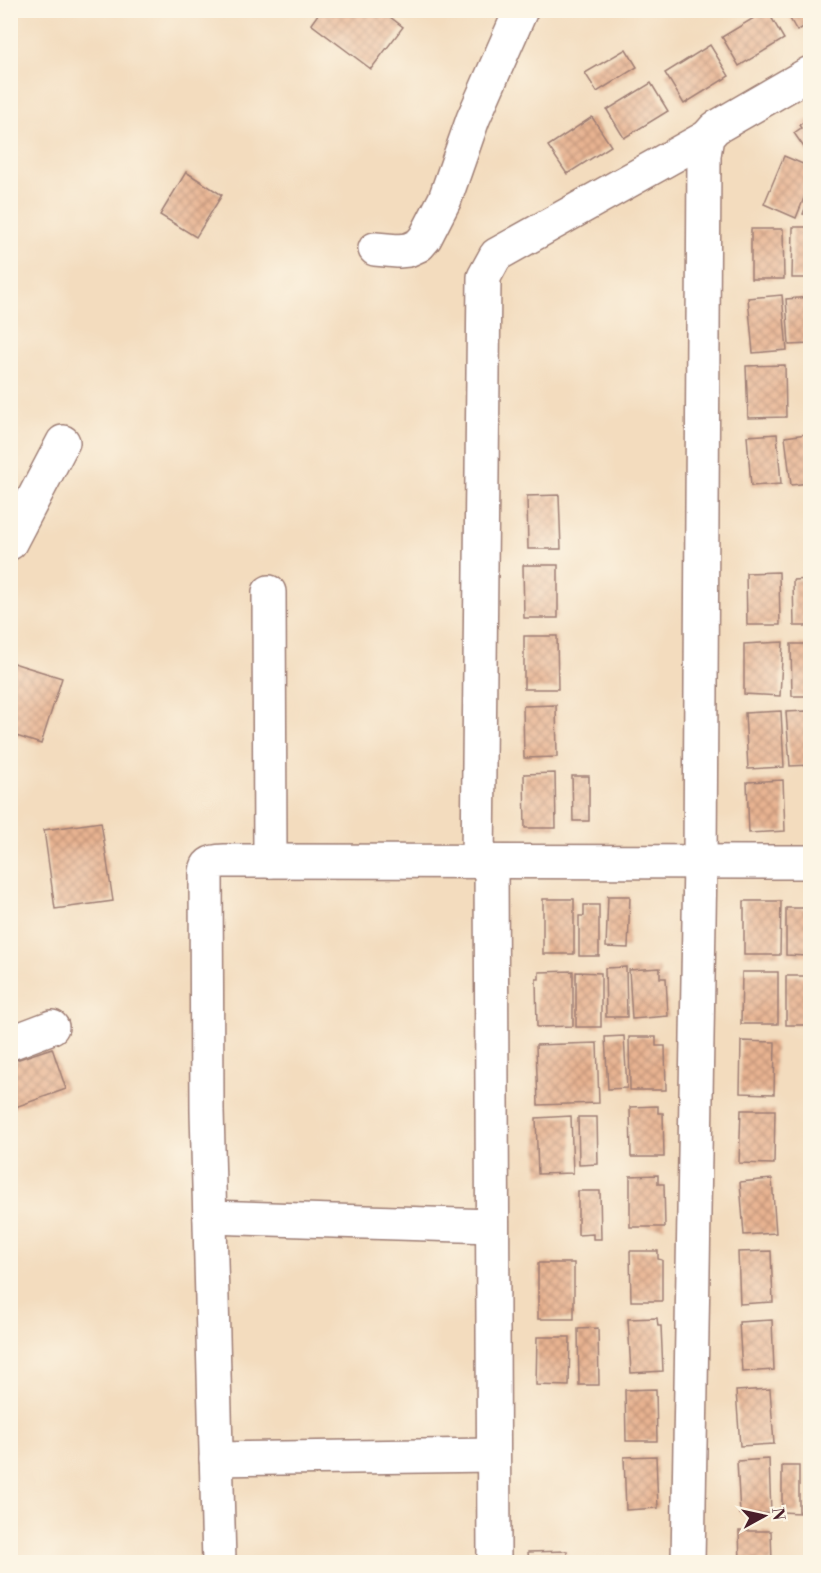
<svg xmlns="http://www.w3.org/2000/svg" width="821" height="1573" font-family="'Libre Bodoni',serif">
  <style>
    .building { fill: url(#building-cross-hatch) }
    .lines { fill: none; stroke-linecap: round; stroke-linejoin: round }
    .minor-casing { stroke: #9e7e74; stroke-width: 36 }
    .minor { stroke: #fff; stroke-width: 33 }
  </style>
  <defs>
    <pattern id="building-cross-hatch" width="8" height="8" patternUnits="userSpaceOnUse" patternTransform="scale(1.5)"><rect width="8" height="8" fill="#e8b391"/><path d="M0 0l8 8M0 8l8-8" fill="none" stroke="#be9177"/></pattern>
  </defs>
  <rect width="100%" height="100%" fill="#fcf5e5"/>
  <filter id="ink" filterUnits="userSpaceOnUse"><feTurbulence type="fractalNoise" baseFrequency=".0167" numOctaves="2"/><feDisplacementMap in="SourceGraphic" scale="12" xChannelSelector="R" yChannelSelector="G"/><feConvolveMatrix kernelMatrix="1 2 1 2 8 2 1 2 1" color-interpolation-filters="sRGB"/></filter>
  <filter id="wash" filterUnits="userSpaceOnUse"><feTurbulence type="fractalNoise" baseFrequency=".008" numOctaves="4" result="noise"/><feDisplacementMap in="SourceGraphic" scale="24" xChannelSelector="R" yChannelSelector="G"/><feGaussianBlur stdDeviation="1.35" result="paint"/><feColorMatrix in="noise" values="0 0 0 0 0 0 0 0 0 0 0 0 0 0 0 0 0 1.4 0 .05"/><feComposite in="paint" operator="in"/></filter>
  <g filter="url(#wash)">
    <rect width="100%" height="100%" fill="#f3dcbe"/>
    <g id="blocks">
      <!-- building -->
      <g class="building">
        <polygon points="321,10 381,10 403,27 371,69 311,24"/>
        <polygon points="767,10 784,39 739,66 722,37"/>
        <polygon points="785,10 810,10 810,23 797,31"/>
        <polygon points="710,45 729,76 684,104 665,73"/>
        <polygon points="626,49 637,67 597,92 585,73"/>
        <polygon points="651,83 668,111 624,138 607,110"/>
        <polygon points="592,117 611,146 567,174 548,146"/>
        <polygon points="810,118 810,156 794,133 801,128 799,125"/>
        <polygon points="784,156 810,167 810,183 796,218 764,204"/>
        <polygon points="186,172 222,195 196,237 160,215"/>
        <polygon points="810,195 810,216 803,214"/>
        <polygon points="793,227 810,227 810,278 792,278"/>
        <polygon points="751,229 783,229 784,279 751,279"/>
        <polygon points="782,295 787,350 753,353 748,298"/>
        <polygon points="810,297 810,344 789,345 786,299"/>
        <polygon points="785,365 786,417 748,418 746,366"/>
        <polygon points="777,434 781,484 751,486 747,436"/>
        <polygon points="806,434 810,469 810,483 791,485 785,437"/>
        <polygon points="559,495 561,549 528,549 527,496"/>
        <polygon points="523,565 558,565 558,618 524,618"/>
        <polygon points="779,572 780,625 747,625 746,573"/>
        <polygon points="810,579 810,626 794,626 793,580"/>
        <polygon points="524,636 557,636 558,689 524,689"/>
        <polygon points="783,642 780,696 744,694 744,644"/>
        <polygon points="791,644 810,644 810,696 792,696"/>
        <polygon points="10,662 62,678 41,744 10,734"/>
        <polygon points="556,705 557,757 524,758 523,706"/>
        <polygon points="781,711 784,767 748,769 745,713"/>
        <polygon points="807,711 810,765 790,766 786,712"/>
        <polygon points="555,773 556,828 525,828 524,774"/>
        <polygon points="572,776 589,776 589,821 573,821"/>
        <polygon points="783,780 785,831 749,833 747,782"/>
        <polygon points="101,822 113,901 55,909 44,830"/>
        <polygon points="608,896 630,896 628,948 606,947"/>
        <rect x="543" y="899" width="31" height="55"/>
        <polygon points="744,901 781,901 780,955 744,955"/>
        <polygon points="584,905 599,905 599,956 579,956 579,916 584,916"/>
        <polygon points="786,908 807,908 807,956 786,955"/>
        <polygon points="626,967 627,1017 606,1017 605,968"/>
        <polygon points="660,968 660,978 666,978 668,1016 632,1019 629,970"/>
        <polygon points="573,971 573,1026 537,1027 536,979 539,979 539,972"/>
        <polygon points="576,972 601,973 601,1027 576,1027"/>
        <polygon points="742,972 778,972 778,1024 741,1024"/>
        <polygon points="786,976 806,976 807,1025 786,1025"/>
        <polygon points="624,1036 627,1088 608,1089 605,1037"/>
        <polygon points="629,1037 656,1037 656,1046 665,1046 666,1090 630,1090"/>
        <polygon points="741,1041 775,1042 774,1094 740,1093"/>
        <polygon points="597,1043 599,1103 538,1105 536,1045"/>
        <polygon points="52,1048 66,1089 10,1109 10,1062"/>
        <polygon points="658,1106 658,1113 663,1113 664,1157 631,1157 630,1107"/>
        <polygon points="741,1110 775,1110 774,1164 739,1163"/>
        <polygon points="571,1116 573,1173 538,1174 536,1118"/>
        <polygon points="578,1117 597,1117 598,1164 579,1165"/>
        <polygon points="658,1175 658,1184 664,1184 665,1227 630,1227 630,1176"/>
        <polygon points="772,1179 776,1233 744,1235 740,1182"/>
        <polygon points="578,1191 600,1191 601,1239 593,1239 593,1234 578,1235"/>
        <polygon points="630,1251 658,1251 658,1259 662,1260 662,1301 631,1301"/>
        <polygon points="771,1251 773,1302 740,1304 738,1252"/>
        <rect x="538" y="1263" width="36" height="56"/>
        <polygon points="657,1318 658,1326 661,1326 663,1371 631,1373 628,1319"/>
        <polygon points="772,1320 774,1370 742,1372 739,1322"/>
        <polygon points="598,1328 599,1385 579,1385 578,1329"/>
        <polygon points="537,1337 570,1337 569,1386 536,1385"/>
        <polygon points="656,1389 657,1441 626,1441 625,1390"/>
        <polygon points="770,1389 774,1444 740,1446 736,1391"/>
        <polygon points="656,1456 658,1508 626,1510 624,1457"/>
        <polygon points="769,1459 771,1513 740,1514 737,1461"/>
        <polygon points="782,1466 799,1466 799,1513 782,1512"/>
        <polygon points="739,1531 771,1531 772,1562 740,1562"/>
        <polygon points="567,1551 567,1562 529,1562 528,1552"/>
      </g>
    </g>
  </g>
  <g filter="url(#ink)">
    <use href="#blocks" fill-opacity="0" stroke="#9e7e74" stroke-width="1.5"/>
    <g class="lines">
      <defs>
        <g id="minor">
          <polyline points="375,249 398,251 408,250 419,245 425,238 445,199 473,119 521,10"/>
          <polyline points="10,543 63,442"/>
          <polyline points="269,592 270,861"/>
          <polyline points="478,861 484,277 496,255 707,137"/>
          <polyline points="491,861 494,1562"/>
          <polyline points="10,1043 52,1027"/>
          <polyline points="210,1217 492,1226"/>
          <polyline points="216,1459 493,1455"/>
          <path d="M219 1562 207 1111 206 872C207 862 215 861 224 861L810 862"/>
          <polyline points="688,1562 700,862 704,155 707,137 715,128 810,73"/>
        </g>
      </defs>
      <!-- minor casing -->
      <use href="#minor" class="minor-casing"/>
      <!-- minor -->
      <use href="#minor" class="minor"/>
    </g>
  </g>
  <!-- margin -->
  <rect width="821" height="1573" fill="none" stroke="#fcf5e5" stroke-width="36"/>
  <!-- north arrow -->
  <g transform="translate(764 1516) rotate(82)" stroke="#fcf5e5" stroke-width="4.5" paint-order="stroke">
  <path d="M0-4.5L10 22L0 15L-10 22Z" fill="#4a1f2b"/>
  <text y="-9" font-size="16" font-weight="bold" text-anchor="middle" fill="#4a1f2b">N</text>
  </g>
</svg>
